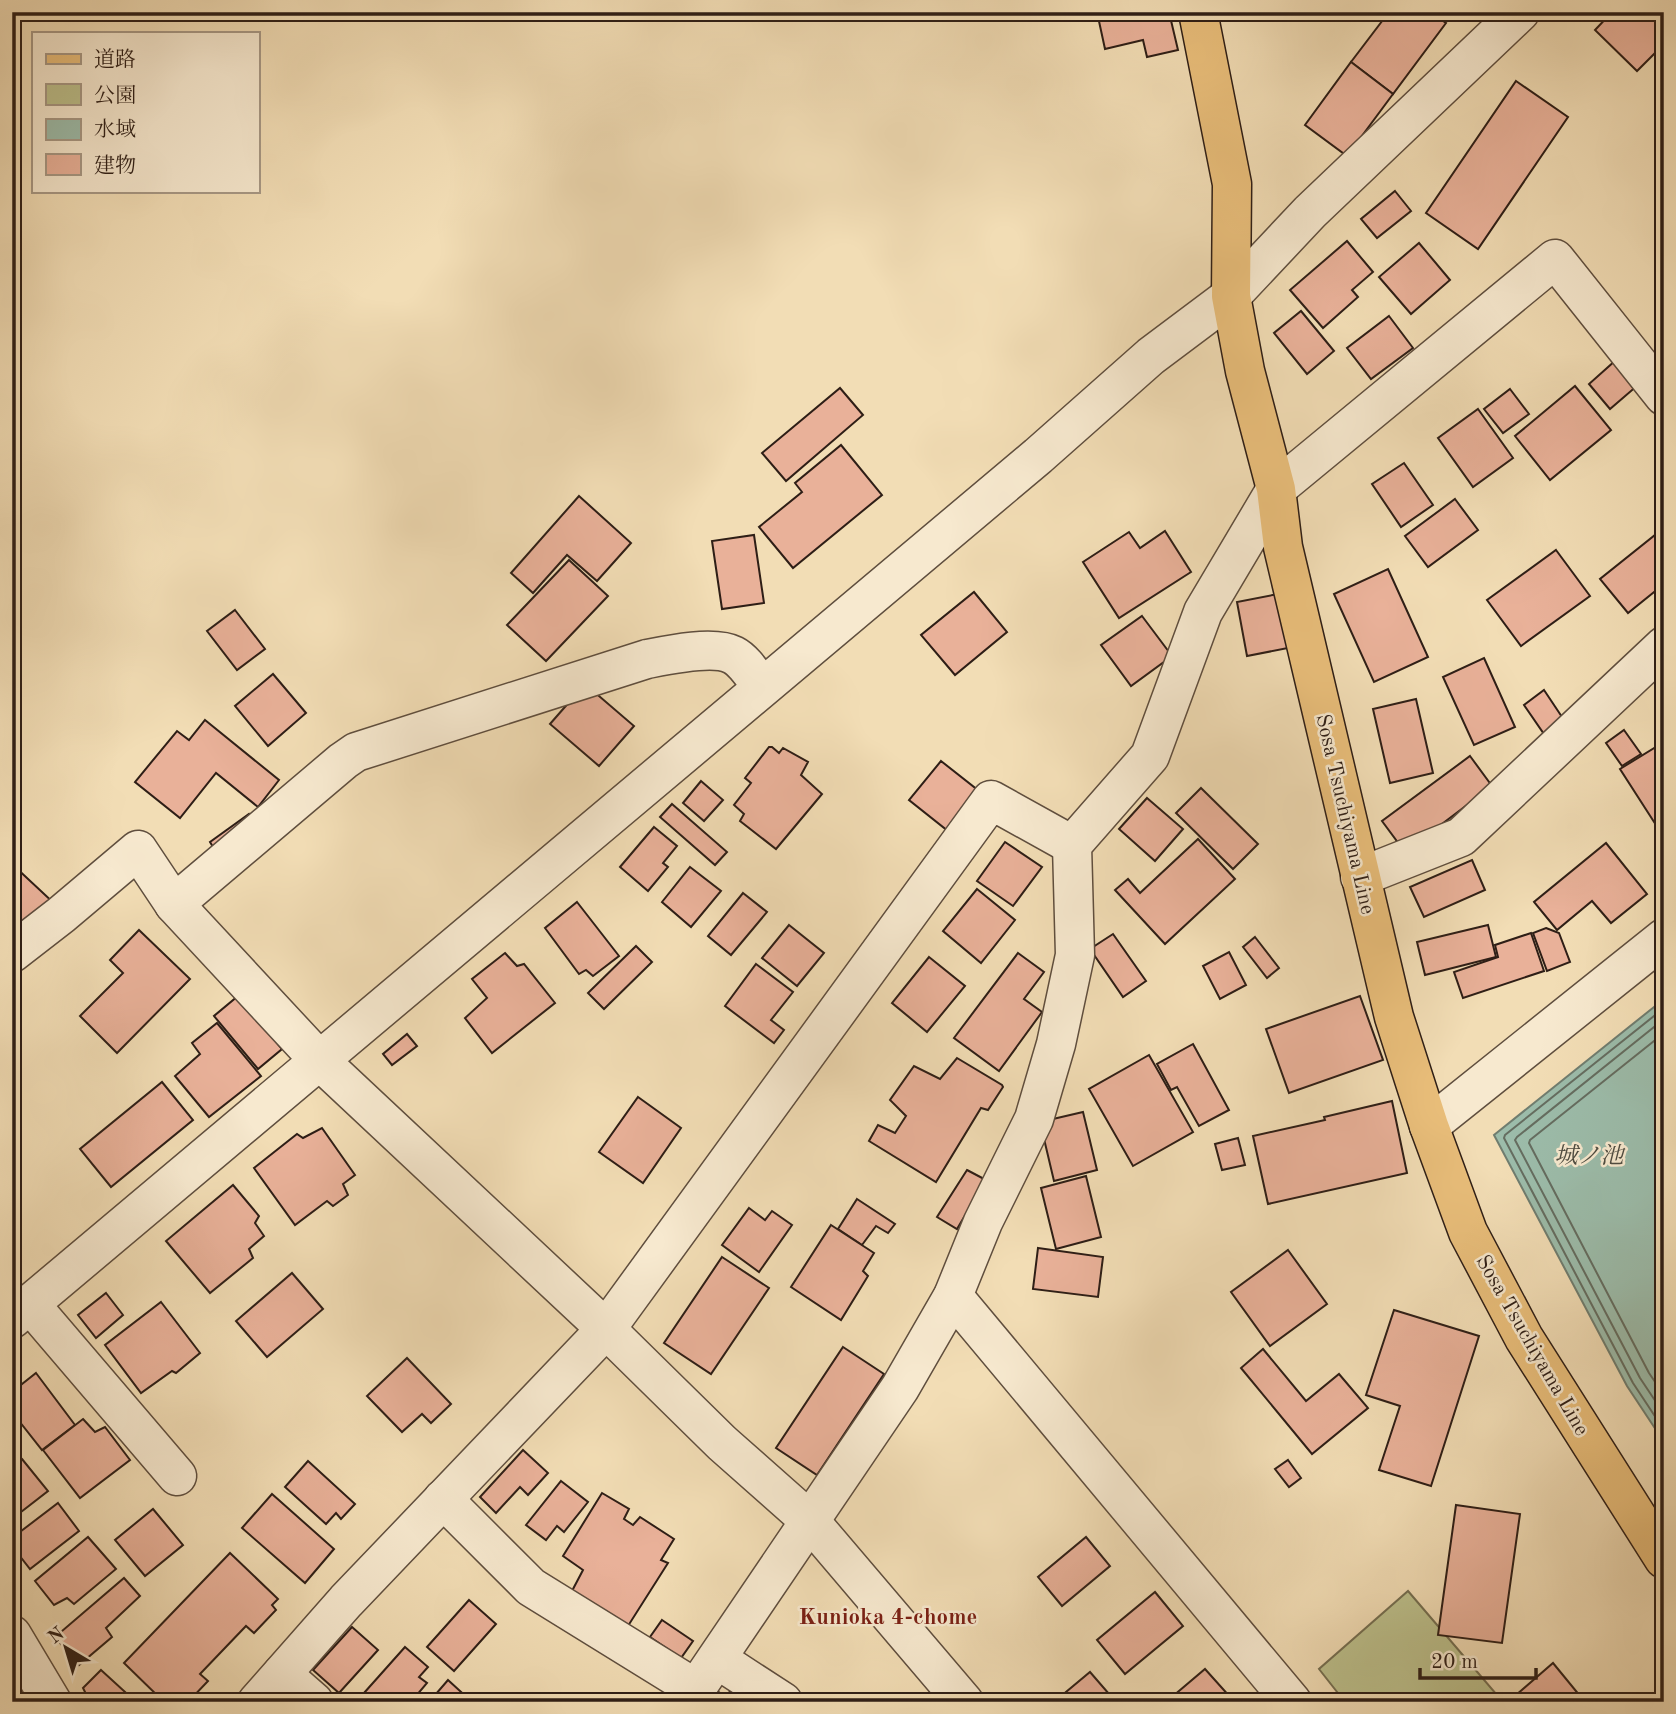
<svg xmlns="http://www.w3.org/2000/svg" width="1676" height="1714" font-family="'Old Standard TT','Noto Serif JP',serif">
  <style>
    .green { fill: #bcc08c; stroke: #756f51; stroke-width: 2 }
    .water { fill: #9cbcaa; stroke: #707d6f; stroke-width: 2 }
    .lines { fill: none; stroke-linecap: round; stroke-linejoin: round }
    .shore { stroke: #656d60; stroke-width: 2 }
    .building { fill: #e9b199; stroke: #2e1e16; stroke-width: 2 }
    .minor-casing { stroke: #5f4e3e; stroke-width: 41 }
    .major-casing { stroke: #2e1e16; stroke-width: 41 }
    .minor { stroke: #f7e9cf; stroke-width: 38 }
    .major { stroke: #e9be7a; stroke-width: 38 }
    .labels { text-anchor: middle; stroke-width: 5; stroke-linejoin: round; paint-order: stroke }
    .street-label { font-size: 21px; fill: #2e1e16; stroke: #f7e9cf }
    .water-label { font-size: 23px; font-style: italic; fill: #4f4d42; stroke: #f7e9cf }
    .neighbourhood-label { font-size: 23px; font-weight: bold; fill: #7a1f14; stroke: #f7e9cf }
  </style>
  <rect width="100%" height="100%" fill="#f2ddb5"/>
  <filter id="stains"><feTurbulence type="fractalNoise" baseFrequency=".00286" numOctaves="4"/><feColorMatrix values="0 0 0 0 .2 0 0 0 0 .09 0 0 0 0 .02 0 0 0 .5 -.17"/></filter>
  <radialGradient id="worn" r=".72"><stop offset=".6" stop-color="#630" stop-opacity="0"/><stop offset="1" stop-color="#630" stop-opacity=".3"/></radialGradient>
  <!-- green -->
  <polygon class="green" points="1408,1591 1503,1702 1345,1702 1319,1669"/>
  <!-- water -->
  <polygon class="water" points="1664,999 1664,1442 1627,1386 1494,1135"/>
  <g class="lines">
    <!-- shore -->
    <g class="shore">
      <polyline points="1664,1008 1505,1135 1504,1138 1633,1383 1664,1430"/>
      <polyline points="1664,1019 1517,1137 1515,1140 1640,1378 1664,1414"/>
      <polyline points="1664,1033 1530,1140 1529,1143 1649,1373 1664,1395"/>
    </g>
  </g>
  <!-- building -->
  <g class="building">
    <polygon points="1097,12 1169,12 1178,50 1147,57 1143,40 1105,49"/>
    <polygon points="1389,12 1430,12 1446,23 1393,94 1351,62"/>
    <polygon points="1434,12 1448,12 1440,20"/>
    <polygon points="1612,12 1664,12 1664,44 1637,71 1595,30"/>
    <polygon points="1351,62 1393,94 1347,156 1305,125"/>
    <polygon points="1516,81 1568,117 1478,249 1426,213"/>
    <polygon points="1395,191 1411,211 1377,238 1361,219"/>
    <polygon points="1347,241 1373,272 1352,290 1358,297 1323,328 1290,290"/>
    <polygon points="1419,243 1450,280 1411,314 1379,277"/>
    <polygon points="1301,311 1334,351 1307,374 1274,333"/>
    <polygon points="1389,316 1413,348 1371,379 1347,348"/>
    <polygon points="1616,360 1638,385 1610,409 1589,384"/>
    <polygon points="1575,386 1611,430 1550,480 1515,436"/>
    <polygon points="840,388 863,415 786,481 762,453"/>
    <polygon points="1510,389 1529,414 1503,433 1484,409"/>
    <polygon points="1478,409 1513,458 1473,487 1438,438"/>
    <polygon points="841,445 882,495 793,568 759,527 802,492 795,483"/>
    <polygon points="1404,463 1433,505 1401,527 1372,484"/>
    <polygon points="579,496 631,543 597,581 567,555 533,593 511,573"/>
    <polygon points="1455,499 1478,530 1428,567 1405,536"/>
    <polygon points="1165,531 1191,572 1119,618 1083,562 1129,532 1140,548"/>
    <polygon points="754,535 764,603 722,609 712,541"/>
    <polygon points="1655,535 1664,546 1664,584 1628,613 1600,579"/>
    <polygon points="1556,550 1590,596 1521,646 1487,600"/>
    <polygon points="569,560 608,596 546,661 507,625"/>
    <polygon points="1388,569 1428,657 1374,682 1334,594"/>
    <polygon points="974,592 1007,632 955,675 921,635"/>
    <polygon points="1278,594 1288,648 1247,656 1237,602"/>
    <polygon points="235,610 265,649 237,670 207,631"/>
    <polygon points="1142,616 1172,656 1131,686 1101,645"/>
    <polygon points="1484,658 1515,727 1474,745 1443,677"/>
    <polygon points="273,674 306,713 268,746 235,706"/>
    <polygon points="585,684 634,726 599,766 550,724"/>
    <polygon points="1544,690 1564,720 1544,734 1524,705"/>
    <polygon points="1416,699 1433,773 1390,783 1373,709"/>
    <polygon points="205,720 279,780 258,807 216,773 180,818 135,782 177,731 189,740"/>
    <polygon points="1624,730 1641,754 1622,766 1606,743"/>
    <polygon points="1664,742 1664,821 1656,825 1620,769"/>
    <polygon points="769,747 772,747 779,753 783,748 808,762 801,775 822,794 776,849 740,821 744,814 734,805 751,783 745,778"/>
    <polygon points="1470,756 1492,786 1405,852 1382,821"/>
    <polygon points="941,761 979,791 948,831 909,800"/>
    <polygon points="701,781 723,800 704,821 683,803"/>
    <polygon points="1201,788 1258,844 1233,869 1176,813"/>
    <polygon points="1147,798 1183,829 1155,861 1119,829"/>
    <polygon points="672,804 727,852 715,865 660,817"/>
    <polygon points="249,814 258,827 218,855 210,842"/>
    <polygon points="654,827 677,846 663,863 668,867 648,891 620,867"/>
    <polygon points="1198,839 1235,879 1165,944 1115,890 1128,879 1140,893"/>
    <polygon points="1005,842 1042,867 1013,906 977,881"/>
    <polygon points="1606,843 1647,894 1611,923 1592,901 1557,930 1534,902"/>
    <polygon points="1472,860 1485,890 1424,917 1410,887"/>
    <polygon points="12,864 57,906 32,931 12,912"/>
    <polygon points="690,867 721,891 691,927 662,902"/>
    <polygon points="977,889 1015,920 981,963 943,931"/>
    <polygon points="743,893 767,912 731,955 708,936"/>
    <polygon points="577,902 619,956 593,976 586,970 579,974 545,928"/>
    <polygon points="789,925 824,953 797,986 762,958"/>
    <polygon points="1488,925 1496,957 1425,975 1417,942"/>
    <polygon points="1546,928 1559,933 1570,962 1547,971 1533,933"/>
    <polygon points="139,930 190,979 117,1053 80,1016 123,973 110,960"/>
    <polygon points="1531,933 1544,971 1463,998 1454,972 1498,957 1495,945"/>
    <polygon points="1113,934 1146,981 1123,997 1090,949"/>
    <polygon points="1255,937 1279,968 1267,978 1243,947"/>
    <polygon points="636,946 652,962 604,1009 588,993"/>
    <polygon points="1229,952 1246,985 1220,999 1203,966"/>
    <polygon points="505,953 517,966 524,964 555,1003 492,1053 465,1018 487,998 472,979"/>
    <polygon points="1018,953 1044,972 1024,999 1042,1012 999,1071 954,1038"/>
    <polygon points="929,957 965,986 927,1032 892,1003"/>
    <polygon points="756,964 793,992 771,1020 784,1030 774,1043 725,1006"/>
    <polygon points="238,996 282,1049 258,1069 214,1016"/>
    <polygon points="1360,996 1383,1060 1289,1093 1266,1029"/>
    <polygon points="217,1023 261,1076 209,1117 175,1076 200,1054 192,1043"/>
    <polygon points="407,1034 417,1046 392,1065 383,1054"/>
    <polygon points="1193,1044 1229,1110 1199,1126 1177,1087 1171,1090 1157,1064"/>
    <polygon points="1149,1055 1193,1132 1133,1166 1089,1089"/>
    <polygon points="957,1058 1002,1085 1003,1087 988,1110 981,1108 936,1182 869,1141 878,1125 895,1133 906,1116 890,1100 914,1066 940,1079"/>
    <polygon points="162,1082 193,1120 111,1187 80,1149"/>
    <polygon points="638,1097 681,1128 643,1183 599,1152"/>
    <polygon points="1392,1101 1407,1173 1268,1204 1253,1136 1325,1120 1324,1117"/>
    <polygon points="1083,1112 1097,1170 1054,1181 1040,1122"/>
    <polygon points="322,1128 355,1175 343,1184 348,1195 333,1206 327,1201 295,1225 254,1168 297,1134 303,1138"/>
    <polygon points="1238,1138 1245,1165 1222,1170 1215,1144"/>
    <polygon points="967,1170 986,1180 957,1229 937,1217"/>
    <polygon points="1086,1176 1101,1237 1056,1249 1041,1188"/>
    <polygon points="233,1185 259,1216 255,1223 264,1236 249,1249 253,1258 210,1293 166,1241"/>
    <polygon points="857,1199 895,1224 888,1233 876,1226 862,1245 838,1229"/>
    <polygon points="749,1208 765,1220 772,1211 792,1225 759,1272 722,1245"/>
    <polygon points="831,1225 874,1253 863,1271 868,1276 841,1320 791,1287"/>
    <polygon points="1038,1248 1103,1257 1098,1297 1033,1289"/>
    <polygon points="1288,1250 1327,1304 1270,1346 1231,1292"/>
    <polygon points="722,1257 769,1288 711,1374 664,1343"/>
    <polygon points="292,1273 323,1309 267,1357 236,1321"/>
    <polygon points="106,1293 123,1315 96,1338 78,1315"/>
    <polygon points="161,1302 200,1353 176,1373 172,1371 141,1393 105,1345"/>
    <polygon points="1394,1310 1479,1336 1431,1486 1379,1470 1400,1406 1366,1395"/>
    <polygon points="843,1347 884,1374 817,1475 776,1448"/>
    <polygon points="1263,1349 1306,1401 1339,1374 1368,1408 1312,1454 1241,1368"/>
    <polygon points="407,1358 451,1404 431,1423 422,1414 402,1432 367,1396"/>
    <polygon points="36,1373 75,1425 42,1450 12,1412 12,1392"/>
    <polygon points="83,1419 95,1432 105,1427 130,1460 80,1498 43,1450"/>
    <polygon points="523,1450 548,1473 528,1495 520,1487 496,1513 480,1497"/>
    <polygon points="22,1459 48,1491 12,1519 12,1466"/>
    <polygon points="1288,1460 1301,1478 1289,1487 1275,1469"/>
    <polygon points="308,1461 355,1504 341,1519 336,1513 326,1524 285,1487"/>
    <polygon points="561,1481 588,1502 564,1532 557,1526 546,1540 526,1525"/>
    <polygon points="602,1493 629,1509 624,1519 633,1525 640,1517 674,1539 661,1560 668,1563 628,1626 572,1591 583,1570 563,1556"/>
    <polygon points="272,1494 334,1549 305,1583 242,1528"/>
    <polygon points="58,1503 79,1531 30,1569 12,1546 12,1538"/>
    <polygon points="1456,1505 1520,1514 1502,1643 1438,1635"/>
    <polygon points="153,1509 183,1545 145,1576 115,1540"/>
    <polygon points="88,1537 116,1569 74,1604 67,1598 54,1605 35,1581"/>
    <polygon points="1086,1537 1110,1566 1062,1606 1038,1577"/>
    <polygon points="230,1553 278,1599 272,1605 276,1610 254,1633 246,1626 200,1674 208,1681 190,1700 185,1696 179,1702 164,1702 124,1663"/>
    <polygon points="124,1578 140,1596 106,1628 112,1637 79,1665 55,1637"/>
    <polygon points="1155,1592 1183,1626 1125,1674 1097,1640"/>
    <polygon points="469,1600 496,1624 454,1671 427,1647"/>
    <polygon points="662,1620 693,1641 681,1658 650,1637"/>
    <polygon points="352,1627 378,1650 339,1693 313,1670"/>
    <polygon points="405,1647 428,1667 419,1677 427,1683 411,1702 375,1702 364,1693"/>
    <polygon points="1553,1663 1585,1702 1508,1702"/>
    <polygon points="1205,1669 1231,1698 1227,1702 1166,1702"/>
    <polygon points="101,1670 136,1702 85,1702 88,1698 83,1688"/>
    <polygon points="1090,1672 1116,1702 1054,1702"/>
    <polygon points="448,1680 472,1702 429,1702"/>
    <polygon points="733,1689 749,1702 708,1702 717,1691 725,1696"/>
  </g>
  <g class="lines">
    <defs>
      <g id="minor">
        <polyline points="1360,877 1461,837 1664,646"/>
        <path d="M174 904 343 761 356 752 647 659C667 655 714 645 733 655 745 661 754 677 762 687"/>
        <polyline points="12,953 61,915 138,850 174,904 319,1060 606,1329 722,1443 809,1520 964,1702"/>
        <polyline points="1429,1126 1664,938"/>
        <polyline points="953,1296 1292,1702"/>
        <polyline points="30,1304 177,1476"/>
        <polyline points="12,1319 1038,456 1151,356 1231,296 1310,212 1520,12"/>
        <polyline points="443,1499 531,1587 696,1689"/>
        <polyline points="12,1635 52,1702"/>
        <polyline points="717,1659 783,1702"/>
        <polyline points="282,1674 314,1702"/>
        <polyline points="257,1702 346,1601 606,1329 991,800 1072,845"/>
        <polyline points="687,1702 900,1388 953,1296 983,1222 1034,1119 1056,1044 1075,955 1072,845 1150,756 1203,612 1276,489 1555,259 1664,396"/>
      </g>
      <polyline id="major" points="1198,12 1232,184 1231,296 1245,371 1276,489 1283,547 1394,1017 1429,1126 1468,1232 1524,1338 1664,1559"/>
    </defs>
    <!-- minor casing -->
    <use href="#minor" class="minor-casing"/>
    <!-- major casing -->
    <use href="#major" class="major-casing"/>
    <!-- minor -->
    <use href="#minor" class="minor"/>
    <!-- major -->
    <use href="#major" class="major"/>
  </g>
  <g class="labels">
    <!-- street labels -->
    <g class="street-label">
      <text transform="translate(1346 814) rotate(77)" y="7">Sosa Tsuchiyama Line</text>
      <text transform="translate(1533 1345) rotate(60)" y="7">Sosa Tsuchiyama Line</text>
    </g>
    <!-- water labels -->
    <g class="water-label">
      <text x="1589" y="1163">城ノ池</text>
    </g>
    <!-- neighbourhood labels -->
    <g class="neighbourhood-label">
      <text x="888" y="1624">Kunioka 4-chome</text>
    </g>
  </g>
  <!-- margin -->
  <rect width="1676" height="1714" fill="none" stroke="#f2ddb5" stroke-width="42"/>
  <rect x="14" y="14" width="1648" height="1686" fill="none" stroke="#2e1e16" stroke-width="3.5"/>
  <rect x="21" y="21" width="1634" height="1672" fill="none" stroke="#2e1e16" stroke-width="2"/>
  <!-- legend -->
  <rect x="32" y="32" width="228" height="161" fill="#f7e9cf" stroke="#a79885" stroke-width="2"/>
  <rect x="46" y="54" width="35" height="10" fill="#e9be7a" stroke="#a79885" stroke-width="2"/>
  <text x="94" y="66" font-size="21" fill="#2e1e16">道路</text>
  <rect x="46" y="84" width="35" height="21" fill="#bcc08c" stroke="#a79885" stroke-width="2"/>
  <text x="94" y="102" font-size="21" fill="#2e1e16">公園</text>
  <rect x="46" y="119" width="35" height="21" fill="#9cbcaa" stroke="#a79885" stroke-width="2"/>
  <text x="94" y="136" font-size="21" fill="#2e1e16">水域</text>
  <rect x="46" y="154" width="35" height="21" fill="#e9b199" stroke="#a79885" stroke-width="2"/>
  <text x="94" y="172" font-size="21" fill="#2e1e16">建物</text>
  <!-- north arrow -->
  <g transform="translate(66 1648) rotate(322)" stroke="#f7e9cf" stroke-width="5" paint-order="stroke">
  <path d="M0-5L12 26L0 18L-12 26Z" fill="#2e1e16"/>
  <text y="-10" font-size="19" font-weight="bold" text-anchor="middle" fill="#2e1e16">N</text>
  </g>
  <!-- scale -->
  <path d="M1420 1668v10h116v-10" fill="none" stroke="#2e1e16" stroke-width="3.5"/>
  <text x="1431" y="1668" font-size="21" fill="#2e1e16" stroke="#f7e9cf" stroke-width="5" paint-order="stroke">20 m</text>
  <rect width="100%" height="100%" filter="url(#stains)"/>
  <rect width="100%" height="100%" fill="url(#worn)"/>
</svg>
